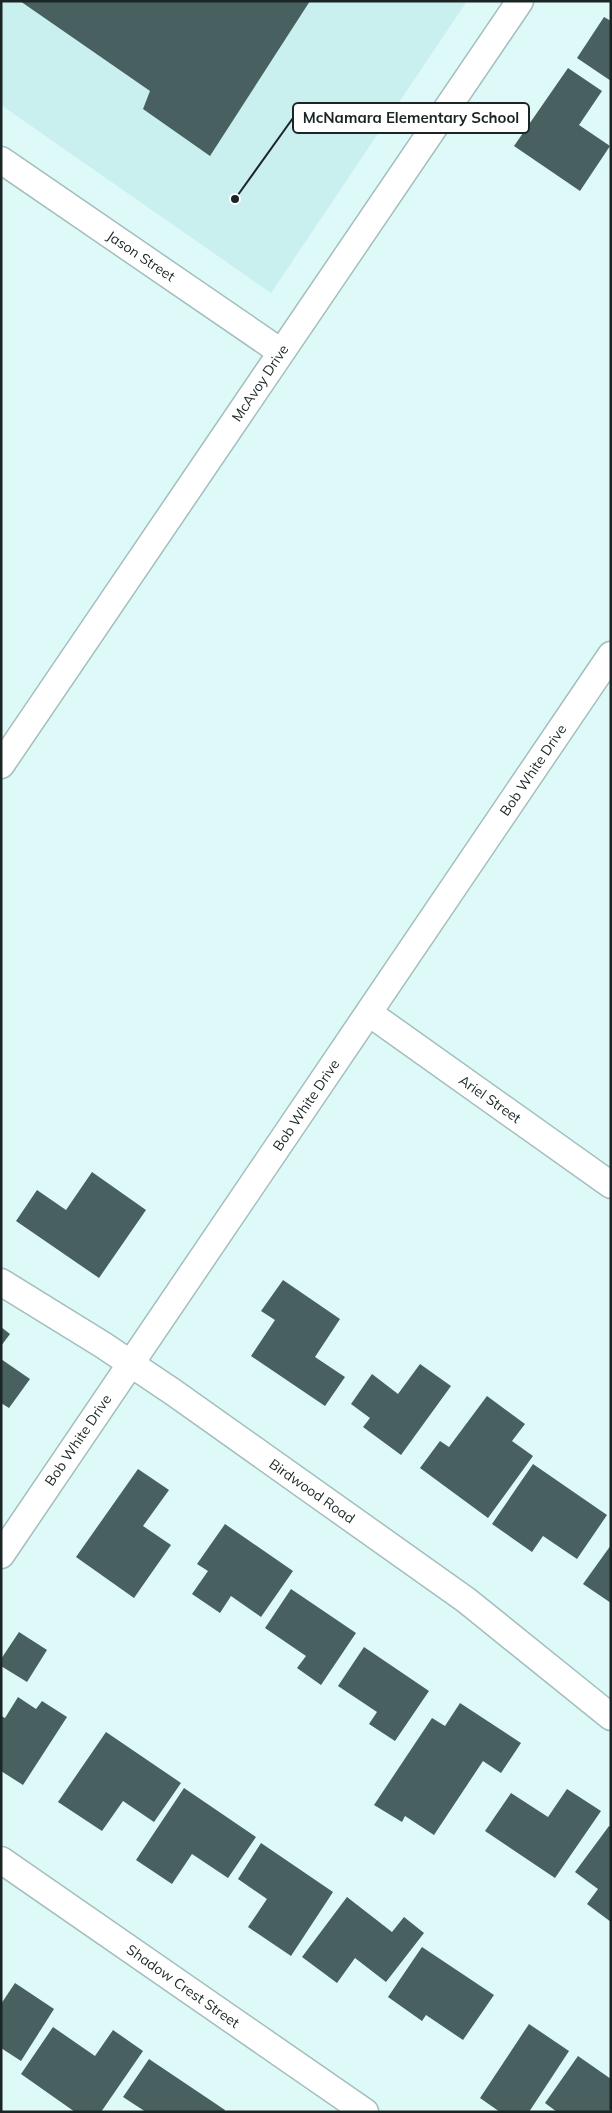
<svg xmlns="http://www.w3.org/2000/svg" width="612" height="2113" font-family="Mulish,sans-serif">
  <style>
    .built { fill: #c9efee }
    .building { fill: #486160 }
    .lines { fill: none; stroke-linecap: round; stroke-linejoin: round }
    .minor-casing { stroke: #a3bebd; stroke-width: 29 }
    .minor { stroke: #fff; stroke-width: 26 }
    .labels { text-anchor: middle; stroke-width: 5; stroke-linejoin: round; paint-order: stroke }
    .street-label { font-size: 14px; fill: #1b2525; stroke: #fff }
    .leader { fill: none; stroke: #1b2525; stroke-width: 2 }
    .callout-dot { fill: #1b2525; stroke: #fff; stroke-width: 2 }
    .callout { fill: #fff; stroke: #1b2525; stroke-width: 2 }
    .callout-label { font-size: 15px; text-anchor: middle; font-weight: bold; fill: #1b2525 }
  </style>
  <rect width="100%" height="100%" fill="#ddf9f8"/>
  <!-- built -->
  <polygon class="built" points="1,1 467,1 271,293 1,105"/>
  <!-- building -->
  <g class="building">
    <polygon points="20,1 310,1 210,156 143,109 150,91"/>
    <polygon points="604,17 611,21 611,81 577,58"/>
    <polygon points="568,68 602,91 579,125 610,146 580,191 514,146"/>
    <polygon points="92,1172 146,1210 99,1278 16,1221 37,1190 66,1210"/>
    <polygon points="283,1280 340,1319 315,1357 345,1377 325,1406 251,1356 275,1320 261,1311"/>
    <polygon points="1,1327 10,1334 1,1346"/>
    <polygon points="1,1359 30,1379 9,1408 1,1403"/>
    <polygon points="420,1364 451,1386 401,1455 363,1427 370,1418 351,1404 372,1374 398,1394"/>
    <polygon points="487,1396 525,1424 512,1441 533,1456 488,1518 420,1468 440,1441 449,1447"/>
    <polygon points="533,1464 607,1515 577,1559 543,1536 532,1552 492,1524"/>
    <polygon points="138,1469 169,1490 143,1526 171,1545 134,1598 76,1557"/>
    <polygon points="225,1524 293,1571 261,1617 231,1596 220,1613 192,1594 208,1571 197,1564"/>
    <polygon points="611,1545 611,1603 583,1584"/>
    <polygon points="291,1589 356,1633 321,1685 297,1668 306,1656 265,1628"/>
    <polygon points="19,1632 47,1650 27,1682 1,1666 1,1659"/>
    <polygon points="364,1647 429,1691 395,1741 369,1724 377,1712 338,1686"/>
    <polygon points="18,1697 36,1709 42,1701 67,1717 23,1785 1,1771 1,1716 5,1718"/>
    <polygon points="460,1703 521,1743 501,1773 483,1761 434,1835 405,1816 402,1822 374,1805 432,1718 445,1726"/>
    <polygon points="106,1732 181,1783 154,1822 123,1801 102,1831 58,1802"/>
    <polygon points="184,1788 256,1837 228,1878 192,1854 172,1884 136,1860"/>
    <polygon points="567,1789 601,1811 555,1878 485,1831 511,1793 548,1817"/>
    <polygon points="609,1826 611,1827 611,1922 587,1904 598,1889 575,1872"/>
    <polygon points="261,1843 333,1892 291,1956 248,1927 267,1899 238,1879"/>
    <polygon points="347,1897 392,1932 404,1917 424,1933 386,1982 355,1958 337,1983 302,1957"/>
    <polygon points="422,1947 494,1995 463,2040 426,2015 422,2021 388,1997"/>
    <polygon points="15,1983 54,2009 21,2061 1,2048 1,2004"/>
    <polygon points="529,2024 569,2051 529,2112 500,2112 480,2098"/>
    <polygon points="53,2027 95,2056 113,2030 143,2051 101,2112 75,2112 21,2074"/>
    <polygon points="578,2056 611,2079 611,2112 557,2112 545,2103"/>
    <polygon points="149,2059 225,2110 224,2112 146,2112 123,2097"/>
  </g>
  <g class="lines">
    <defs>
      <g id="minor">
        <polyline points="1,160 281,352"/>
        <polyline points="1,765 520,1"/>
        <polyline points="369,1013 611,1185"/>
        <polyline points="1,1282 103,1345 173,1392 466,1600 611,1717"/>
        <polyline points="1,1555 611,655"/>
        <polyline points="1,1860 365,2112"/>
      </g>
    </defs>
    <!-- minor casing -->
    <use href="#minor" class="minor-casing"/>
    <!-- minor -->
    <use href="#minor" class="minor"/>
  </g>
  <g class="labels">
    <!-- street labels -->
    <g class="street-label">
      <text transform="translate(141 256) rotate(34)" y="5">Jason Street</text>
      <text transform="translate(260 383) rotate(-56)" y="5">McAvoy Drive</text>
      <text transform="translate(533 770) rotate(-56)" y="5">Bob White Drive</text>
      <text transform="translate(490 1099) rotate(35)" y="5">Ariel Street</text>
      <text transform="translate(306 1105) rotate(-56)" y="5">Bob White Drive</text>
      <text transform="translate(78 1440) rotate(-56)" y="5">Bob White Drive</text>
      <text transform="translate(312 1491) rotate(35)" y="5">Birdwood Road</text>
      <text transform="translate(183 1986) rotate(35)" y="5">Shadow Crest Street</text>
    </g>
  </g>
  <!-- callouts -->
  <path class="leader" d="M235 199L293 118"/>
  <circle class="callout-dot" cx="235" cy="199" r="5"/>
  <rect class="callout" x="293" y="103" width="236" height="30" rx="5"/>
  <g class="callout-label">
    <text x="411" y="123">McNamara Elementary School</text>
  </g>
  <!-- border -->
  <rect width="612" height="2113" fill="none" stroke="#1b2525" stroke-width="5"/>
</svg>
